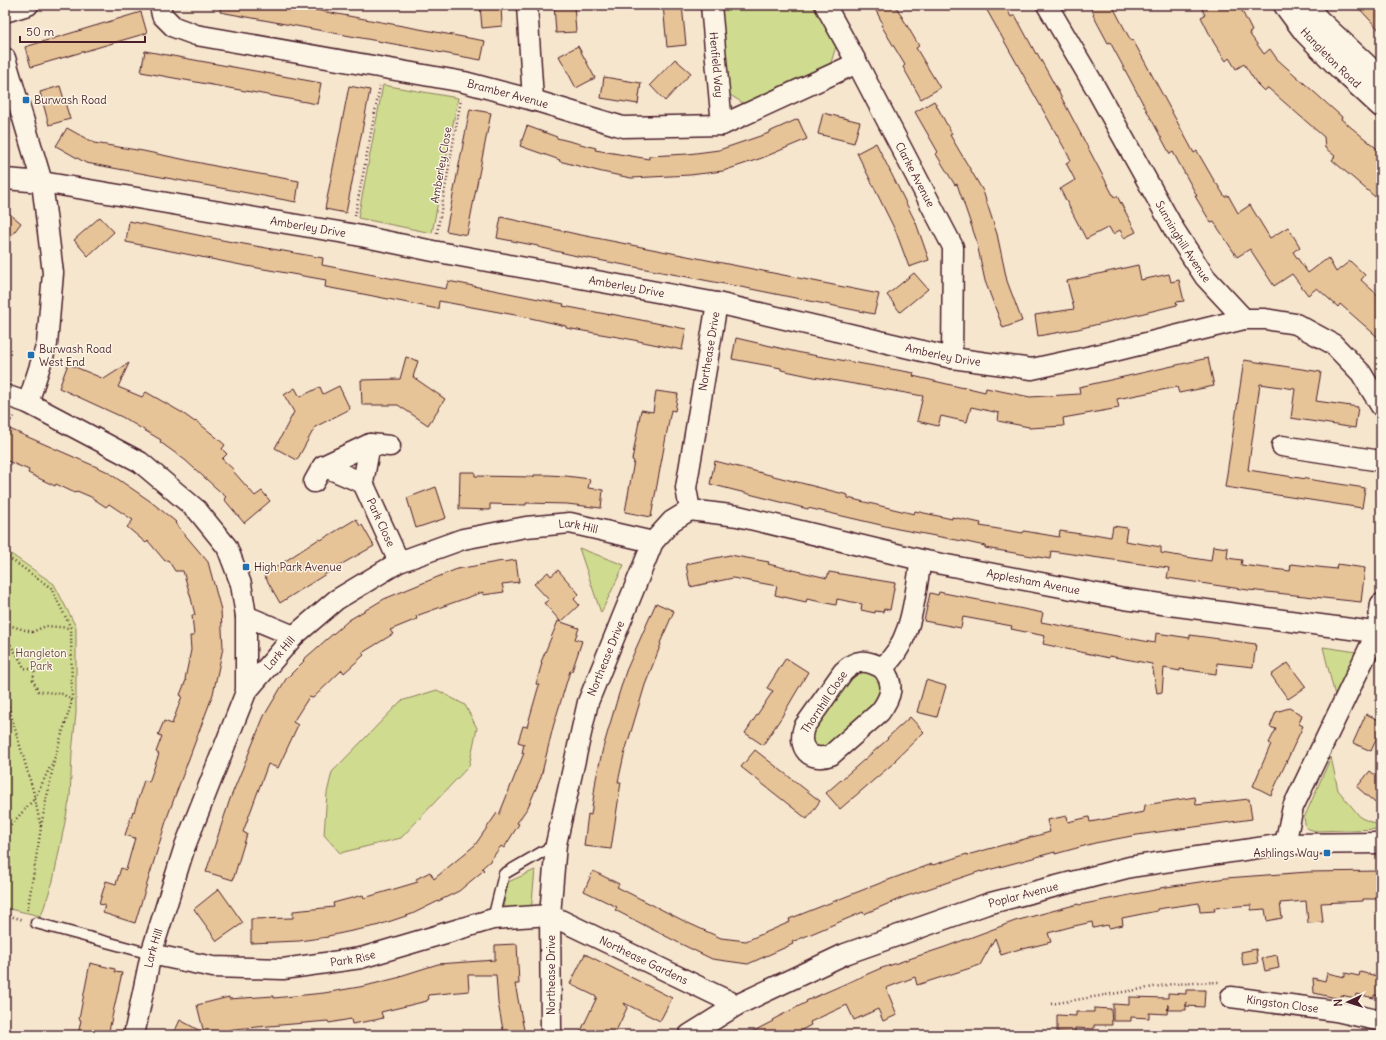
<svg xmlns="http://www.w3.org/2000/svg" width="1386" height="1040" font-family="Delius,sans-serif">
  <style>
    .green { fill: #cfdc8f; stroke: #8c7e5d }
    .building { fill: #e7c498; stroke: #4a1f2b }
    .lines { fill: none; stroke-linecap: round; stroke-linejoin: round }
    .lane-casing { stroke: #4a1f2b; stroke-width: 13 }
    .street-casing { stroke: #4a1f2b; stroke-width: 23 }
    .primary-casing { stroke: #4a1f2b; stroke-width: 25 }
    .path { stroke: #4a1f2b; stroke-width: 2.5; stroke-dasharray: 1 3; stroke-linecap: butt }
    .lane { stroke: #fcf5e5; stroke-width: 10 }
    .street { stroke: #fcf5e5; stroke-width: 20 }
    .primary { stroke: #fcf5e5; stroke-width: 22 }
    .poi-dot { fill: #1f6fb2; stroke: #fcf5e5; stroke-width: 1.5 }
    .labels { text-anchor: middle; stroke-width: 3; stroke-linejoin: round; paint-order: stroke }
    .street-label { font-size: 11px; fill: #4a1f2b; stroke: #fcf5e5 }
    .poi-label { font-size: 11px; fill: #4a1f2b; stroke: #fcf5e5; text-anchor: start }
    .park-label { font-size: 11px; fill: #6b4e44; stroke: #fcf5e5 }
  </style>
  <rect width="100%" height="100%" fill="#f6e6ce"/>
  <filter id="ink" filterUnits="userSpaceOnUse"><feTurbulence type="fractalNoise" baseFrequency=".025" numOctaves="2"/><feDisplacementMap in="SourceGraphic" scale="8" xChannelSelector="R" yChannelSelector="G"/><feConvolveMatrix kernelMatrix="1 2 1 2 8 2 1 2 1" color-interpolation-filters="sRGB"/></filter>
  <g filter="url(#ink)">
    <!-- green -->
    <g class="green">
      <polygon points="718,5 815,5 837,43 830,66 748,106 725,92"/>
      <polygon points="383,85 458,98 432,233 358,218"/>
      <polygon points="579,548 624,565 601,613"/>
      <polygon points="5,550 54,584 76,627 76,713 72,753 70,797 53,881 41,916 5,908"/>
      <polygon points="1323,647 1364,653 1336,700"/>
      <path d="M858 672C867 671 880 675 881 687 882 691 880 696 879 700L823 749C813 745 812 743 812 733L847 679Z"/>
      <polygon points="437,690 465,705 477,728 469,766 401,838 340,853 324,835 327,793 332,772 401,701"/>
      <polygon points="1331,757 1338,790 1361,818 1381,826 1381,829 1315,831 1306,828 1304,818"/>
      <polygon points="535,870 531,912 502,913 508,882"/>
    </g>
    <!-- building -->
    <g class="building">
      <polygon points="221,5 288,5 485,41 481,60 220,12"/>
      <polygon points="480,5 501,5 502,26 482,28"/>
      <polygon points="554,5 574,5 576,32 556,33"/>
      <polygon points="663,5 682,5 686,45 667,47"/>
      <polygon points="873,5 895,5 919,46 916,48 940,88 921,99 903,67 905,65 881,25 883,24"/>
      <polygon points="984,5 1005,5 1011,17 1015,15 1036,54 1037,53 1058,91 1114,197 1117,196 1136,232 1124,238 1120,230 1113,234 1109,227 1086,239 1060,189 1075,180 1066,163 1071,160"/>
      <polygon points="1089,5 1112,5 1131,41 1133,40 1194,153 1197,151 1216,184 1217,184 1225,197 1228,195 1238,213 1250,205 1270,238 1288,227 1300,247 1293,252 1308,273 1328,258 1336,272 1350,261 1365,275 1361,280 1381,298 1381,340 1340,304 1338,307 1317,288 1308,295 1292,274 1274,286 1250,249 1237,257 1214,222 1211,223 1195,196 1197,196 1173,152 1170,154 1110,42 1108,43 1093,15 1094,14"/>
      <polygon points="1200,5 1239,5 1252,31 1249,33 1264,54 1270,49 1277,59 1342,117 1341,119 1381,152 1381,202 1332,160 1335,156 1325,148 1324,137 1268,88 1264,91 1257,84 1244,64 1236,69 1229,58 1226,61 1214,43 1201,17 1205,15"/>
      <polygon points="1356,5 1381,5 1381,32"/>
      <polygon points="141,12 147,33 31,67 25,47"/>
      <polygon points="578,46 595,78 576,88 559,56"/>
      <polygon points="145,51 321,83 317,104 141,72"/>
      <polygon points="675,59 691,73 665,101 650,85"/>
      <polygon points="604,77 641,83 638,104 601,98"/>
      <polygon points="60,86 70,119 49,125 40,92"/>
      <polygon points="349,86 370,90 346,213 325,209"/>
      <polygon points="934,101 952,134 950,135 983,191 997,234 1007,281 1022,321 1003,328 985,281 976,239 957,184 955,185 936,154 938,152 915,112"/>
      <polygon points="470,109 491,113 467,235 446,231"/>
      <polygon points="823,113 860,122 854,143 818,134"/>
      <polygon points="798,119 807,139 762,158 723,171 690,175 631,178 602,172 559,161 560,160 520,146 527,126 557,137 557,138 596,148 595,150 649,159 649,156 688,154 719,150 769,133 769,132"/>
      <polygon points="67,128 94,143 143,151 220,167 299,181 296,202 86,163 56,146"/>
      <polygon points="876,143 916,223 929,260 909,267 896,232 857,153"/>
      <polygon points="5,210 21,223 5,244"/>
      <polygon points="100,217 114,232 88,256 74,240"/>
      <polygon points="501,217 576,234 879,294 874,314 746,288 577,256 538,247 538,246 497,238"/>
      <polygon points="129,221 227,241 323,258 322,265 446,289 448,281 564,304 563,306 611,315 611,314 686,329 682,350 624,338 566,328 566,326 526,317 439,301 438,309 363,294 325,287 326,280 241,265 126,242"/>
      <polygon points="1138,265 1141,280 1169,274 1171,282 1179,280 1184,301 1176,302 1177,305 1078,329 1038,336 1035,315 1074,309 1067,281"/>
      <polygon points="914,273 928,289 900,312 887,295"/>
      <polygon points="736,338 801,353 914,373 913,376 964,388 964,387 985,392 986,388 1030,397 1080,394 1079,387 1208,358 1214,386 1179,393 1177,387 1117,399 1119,408 1063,418 1064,426 1029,428 1029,427 998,421 999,413 971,407 967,422 941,416 938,426 917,421 923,396 814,377 781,370 781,368 732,359"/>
      <polygon points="406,357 418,361 413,377 445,399 428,425 398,405 362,405 361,380 400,379"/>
      <polygon points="1244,360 1321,372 1316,401 1358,407 1355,428 1291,418 1295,389 1260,384 1248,470 1365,488 1362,508 1225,487"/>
      <polygon points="129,363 118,387 142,397 146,392 181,412 195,422 196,421 216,437 225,445 222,449 227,454 222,459 234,470 233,471 255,496 262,491 270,501 244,523 224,499 226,497 185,460 160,442 161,440 122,417 59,388 68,364 104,379"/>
      <polygon points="339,386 350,409 315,427 297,460 275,448 294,412 284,395 295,388 300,397 320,387 323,394"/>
      <polygon points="656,391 678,394 675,411 671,410 651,517 625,512 634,461 632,460 641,410 653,412"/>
      <polygon points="5,427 106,471 150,501 176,522 175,523 208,562 221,610 223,648 213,694 168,815 135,923 103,913 105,905 99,904 106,881 116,884 121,868 126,870 135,838 125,835 133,811 134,812 144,780 149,782 159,754 156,752 162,736 158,735 164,721 172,724 182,696 180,695 186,680 185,679 191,650 190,636 194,636 192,615 195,615 191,598 183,571 175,571 168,560 165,561 148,541 146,543 127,527 133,520 109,504 106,507 91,497 77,491 75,493 56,484 55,486 28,473 29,470 5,460"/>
      <polygon points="715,461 848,495 848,498 914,514 915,511 952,519 952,517 981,523 980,526 1023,533 1024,531 1059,537 1060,531 1094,536 1094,534 1111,537 1113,526 1127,528 1125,541 1161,547 1161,553 1211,561 1213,546 1228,548 1227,558 1242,560 1241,565 1290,571 1291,564 1336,569 1337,564 1365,568 1361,602 1248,590 1167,578 1169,568 1051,551 1050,559 985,548 985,546 962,541 898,529 808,508 808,509 710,484"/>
      <polygon points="460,472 475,472 475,476 534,477 534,475 548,475 566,476 590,479 588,488 603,490 601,508 567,504 526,503 526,505 490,504 490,510 459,509"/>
      <polygon points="436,487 446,518 416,528 407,498"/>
      <polygon points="356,519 360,526 362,525 374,546 340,565 280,603 264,575 319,539 321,540"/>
      <polygon points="730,555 769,562 768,564 827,578 829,572 895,583 890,610 884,609 883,612 875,611 875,613 861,610 862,604 837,599 836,605 807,599 806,602 775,595 777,586 733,578 690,587 686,564"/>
      <polygon points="516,560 519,582 502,584 504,592 483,595 483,592 416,616 417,619 390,630 393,634 362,653 364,655 344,673 342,670 313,698 309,697 293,722 298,725 278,768 268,764 243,832 247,834 233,880 206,872 230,799 264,716 286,679 304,661 303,660 349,620 384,599 457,569 503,561 504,562"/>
      <polygon points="558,570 579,594 574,599 579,605 561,622 544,603 549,600 534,584 548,572 551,576"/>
      <polygon points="939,592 1043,613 1041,622 1155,643 1156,633 1190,638 1190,635 1256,644 1253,667 1217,663 1216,674 1180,669 1180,671 1164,668 1162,692 1157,693 1152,664 1109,656 1109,658 1043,644 1045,636 1011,629 1012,626 963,617 961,628 924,621 930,593 938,595"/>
      <polygon points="656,603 674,611 660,643 661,644 645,685 624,755 618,782 621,782 611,849 584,846 588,814 591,815 596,779 603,748 617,700 626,671"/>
      <polygon points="558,621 579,628 575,639 582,641 572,671 570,671 553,727 541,777 528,807 517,823 519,824 504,848 501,846 490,861 482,868 484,870 459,891 412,914 376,926 328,936 328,937 299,941 251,943 251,919 293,918 293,911 334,907 333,903 363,895 364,898 418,882 416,879 430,872 434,879 475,845 497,813 499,815 524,753 522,753 524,744 518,742 523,726 527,727 539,685 536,684 542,663 541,662"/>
      <polygon points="786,658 808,672 781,718 763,745 745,733 773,691 767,688"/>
      <polygon points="1288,663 1306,687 1288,699 1271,675"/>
      <polygon points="926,680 946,686 937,717 917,712"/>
      <polygon points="1289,708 1302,715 1299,724 1303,726 1271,795 1253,786 1271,744 1269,743 1276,729 1270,727 1276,712"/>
      <polygon points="1366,714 1381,721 1381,729 1371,751 1353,743"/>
      <polygon points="910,717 924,732 895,760 896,761 840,809 826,793 888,739 887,738"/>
      <polygon points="755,750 820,801 807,819 741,767"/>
      <polygon points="1370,771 1381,780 1381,808 1357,787"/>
      <polygon points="1195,797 1196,805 1249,799 1252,819 1137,835 1095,843 1055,854 1055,852 981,872 981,871 904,897 864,914 863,912 792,942 793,944 748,964 712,959 679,943 615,910 617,907 584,891 593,871 619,884 617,887 688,923 721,938 746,941 790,922 789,919 883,882 932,864 933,865 967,854 967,855 1050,832 1047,820 1067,816 1068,822 1089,817 1090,822 1144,812 1145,805"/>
      <polygon points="1381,871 1381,899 1363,899 1363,901 1321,903 1323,922 1308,923 1306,901 1280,903 1282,918 1267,921 1265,909 1251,910 1251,905 1214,908 1215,911 1200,912 1199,903 1157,909 1157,911 1122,918 1123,925 1109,928 1108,925 1093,928 1092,922 1070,927 1048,933 1051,942 1023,949 1023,948 1001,955 995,938 980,965 917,985 915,977 886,988 897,1015 883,1021 878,1009 854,1020 847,1005 810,1022 811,1025 792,1035 746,1035 773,1021 772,1020 807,1002 806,1001 879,969 945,947 1015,921 1078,904 1079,905 1160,889 1160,888 1226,878 1308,872"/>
      <polygon points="219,889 243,923 217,941 194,909"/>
      <polygon points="517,944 519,984 515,984 525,1035 504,1035 498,1003 496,975 468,975 469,991 428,995 429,999 427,1000 427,1001 381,1012 383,1018 375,1020 352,1024 351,1019 329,1023 328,1021 234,1029 210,1035 173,1035 180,1020 204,1033 197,1005 229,997 229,999 274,996 274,998 324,993 365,986 401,977 400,976 438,964 495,960 495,945"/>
      <polygon points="1256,949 1258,963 1243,965 1241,952"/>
      <polygon points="585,954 672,998 660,1021 624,1003 627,1008 614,1035 579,1035 597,997 570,984"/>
      <polygon points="1277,955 1279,968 1265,971 1262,958"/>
      <polygon points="90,963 115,969 115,972 122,973 108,1035 78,1035 81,1020 79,1019"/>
      <polygon points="1360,972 1381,977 1381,996 1374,995 1374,998 1356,994 1355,998 1341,995 1340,999 1314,993 1313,978 1325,981 1327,973 1345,977 1345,973 1359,976"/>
      <polygon points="1186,990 1205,990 1204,1007 1186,1006 1186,1002 1186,1010 1168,1010 1168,1004 1167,1014 1149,1013 1149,1018 1131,1017 1131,1021 1113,1021 1113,1004 1129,1005 1129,997 1168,998 1168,993 1186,994"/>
      <polygon points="1094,1008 1111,1009 1112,1025 1094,1025 1094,1029 1075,1028 1075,1033 1057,1032 1057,1015 1076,1016 1076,1012 1094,1012"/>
    </g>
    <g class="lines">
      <defs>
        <g id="lane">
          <polyline points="493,919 504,874 556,844"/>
          <polyline points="36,923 151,954"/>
        </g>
        <g id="street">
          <path id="s1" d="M160 5 162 15 174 27 196 35 464 82 533 100 623 127 722 125 857 63"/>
          <polyline points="527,5 533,100"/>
          <path id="s2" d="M711 5 722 125"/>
          <path id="s3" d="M825 5 857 63 953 247 952 358"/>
          <path id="s4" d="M1047 5 1094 85 1175 231 1205 277 1244 319"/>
          <polyline points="5,12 28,5"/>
          <polyline points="5,58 42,182 53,273 47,344 28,403"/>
          <path id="s5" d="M5 179 42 182 351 234 433 251 717 303 952 358 1032 369 1110 352 1244 319H1265L1296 324 1333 344 1361 373 1381 406"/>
          <polyline points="5,395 28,403 140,462 197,510 227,547 241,584 246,616 246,692"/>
          <polyline points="1282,446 1381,461"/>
          <polyline points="323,466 370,444 390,446"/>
          <path id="s6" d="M314 482 323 466 363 483 399 562"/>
          <polyline points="363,483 370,444"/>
          <path id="s7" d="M690 510 738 516 921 560 1124 599 1381 633"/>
          <path id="s8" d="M690 510 686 488 717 303"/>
          <polyline points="246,616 294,636"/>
          <path d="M882 668C866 659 856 659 843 672L804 727C797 748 810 763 831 755L880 712C891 697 896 684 882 668 913 642 914 598 921 560"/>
          <polyline points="1285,844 1293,807 1377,632 1381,604"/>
          <path id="s9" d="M151 954 213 967 283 969 361 958 493 919 550 915 737 1005"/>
          <path id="s10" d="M1231 997 1336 1011 1381 1021"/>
          <path id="s11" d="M134 1035 151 954 185 846 246 692 294 636 336 600 399 562 463 539 526 527 570 523 653 542"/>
          <path id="s12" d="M552 1035 551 1030 550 915 556 844 588 702 653 542 672 521 690 510"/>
          <path id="s13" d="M689 1035 737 1005 845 954 987 904 1130 867 1285 844 1381 843"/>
        </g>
        <g id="primary">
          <path id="s14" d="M1285 5 1305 32 1340 68 1381 106"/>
          <polyline points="1307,5 1317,19 1381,79"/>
        </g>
      </defs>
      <!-- lane casing -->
      <use href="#lane" class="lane-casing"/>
      <!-- street casing -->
      <use href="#street" class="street-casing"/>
      <!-- primary casing -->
      <use href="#primary" class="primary-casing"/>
      <!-- path -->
      <g class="path">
        <polyline points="355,216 380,86"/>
        <polyline points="437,233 461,99"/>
        <polyline points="5,426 15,416"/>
        <polyline points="5,555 51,588 71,628 72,701"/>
        <polyline points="5,624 32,632 46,626 71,628"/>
        <path d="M5 634C10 646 19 656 24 668L35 670 33 680 38 691 63 694 72 701 55 757 35 798 10 826"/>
        <polyline points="5,695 33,790 41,828 27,913"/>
        <polyline points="41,826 54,762"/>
        <polyline points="5,915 24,920"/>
        <polyline points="1051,1004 1172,984 1219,982"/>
      </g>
      <!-- lane -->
      <use href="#lane" class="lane"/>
      <!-- street -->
      <use href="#street" class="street"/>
      <!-- primary -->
      <use href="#primary" class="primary"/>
    </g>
  </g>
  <!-- markers -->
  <g class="poi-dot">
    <rect x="22" y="96" width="8" height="8" rx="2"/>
    <rect x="27" y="351" width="8" height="8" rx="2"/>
    <rect x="242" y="563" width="8" height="8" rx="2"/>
    <rect x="1323" y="849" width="8" height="8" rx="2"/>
  </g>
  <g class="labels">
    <!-- street labels -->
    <g class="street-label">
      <text dy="4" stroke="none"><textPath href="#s14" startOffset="70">Hangleton Road</textPath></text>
      <text dy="4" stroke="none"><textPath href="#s2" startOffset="60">Henfield Way</textPath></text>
      <text dy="4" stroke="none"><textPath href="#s1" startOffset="368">Bramber Avenue</textPath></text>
      <text transform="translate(441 165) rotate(-80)" y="4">Amberley Close</text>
      <text dy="4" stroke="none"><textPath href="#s3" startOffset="192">Clarke Avenue</textPath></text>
      <text dy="4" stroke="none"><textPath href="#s5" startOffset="307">Amberley Drive</textPath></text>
      <text dy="4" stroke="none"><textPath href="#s4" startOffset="273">Sunninghill Avenue</textPath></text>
      <text dy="4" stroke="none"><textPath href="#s5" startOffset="631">Amberley Drive</textPath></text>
      <text dy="4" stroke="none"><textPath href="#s8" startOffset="161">Northease Drive</textPath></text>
      <text dy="4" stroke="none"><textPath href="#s5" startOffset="955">Amberley Drive</textPath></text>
      <text dy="4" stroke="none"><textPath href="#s6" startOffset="105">Park Close</textPath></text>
      <text dy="4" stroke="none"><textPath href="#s11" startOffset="749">Lark Hill</textPath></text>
      <text dy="4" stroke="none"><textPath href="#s7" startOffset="351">Applesham Avenue</textPath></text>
      <text dy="4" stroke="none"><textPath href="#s11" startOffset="413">Lark Hill</textPath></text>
      <text dy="4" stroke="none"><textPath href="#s12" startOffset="384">Northease Drive</textPath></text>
      <text transform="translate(824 702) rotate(-56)" y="4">Thornhill Close</text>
      <text dy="4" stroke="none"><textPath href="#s13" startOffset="364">Poplar Avenue</textPath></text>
      <text dy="4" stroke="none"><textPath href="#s11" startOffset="89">Lark Hill</textPath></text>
      <text dy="4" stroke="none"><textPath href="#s9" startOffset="204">Park Rise</textPath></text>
      <text dy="4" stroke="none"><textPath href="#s9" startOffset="511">Northease Gardens</textPath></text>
      <text transform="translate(551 975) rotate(-90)" y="4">Northease Drive</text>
      <text dy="4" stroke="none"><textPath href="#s10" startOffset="52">Kingston Close</textPath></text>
    </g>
    <!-- poi labels -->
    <g class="poi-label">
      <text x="34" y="104">Burwash Road</text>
      <text x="39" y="353">Burwash Road<tspan x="39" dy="13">West End</tspan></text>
      <text x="254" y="571">High Park Avenue</text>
      <text x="1319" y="857" text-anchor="end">Ashlings Way</text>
    </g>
    <!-- park labels -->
    <g class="park-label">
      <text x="41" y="657">Hangleton<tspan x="41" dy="13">Park</tspan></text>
    </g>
  </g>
  <!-- margin -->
  <rect width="1386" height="1040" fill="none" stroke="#fcf5e5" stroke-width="20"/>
  <rect x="10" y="10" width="1366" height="1020" fill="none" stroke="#4a1f2b" stroke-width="1.5" filter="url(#ink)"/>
  <!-- north arrow -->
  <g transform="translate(1348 1002) rotate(266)" stroke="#fcf5e5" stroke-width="3" paint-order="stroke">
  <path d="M0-3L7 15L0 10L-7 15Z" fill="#4a1f2b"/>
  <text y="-6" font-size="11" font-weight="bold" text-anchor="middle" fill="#4a1f2b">N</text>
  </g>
  <!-- scale -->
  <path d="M20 36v6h125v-6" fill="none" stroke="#4a1f2b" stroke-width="2"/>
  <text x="26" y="36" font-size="12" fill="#4a1f2b" stroke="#fcf5e5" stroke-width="3" paint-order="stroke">50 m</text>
</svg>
